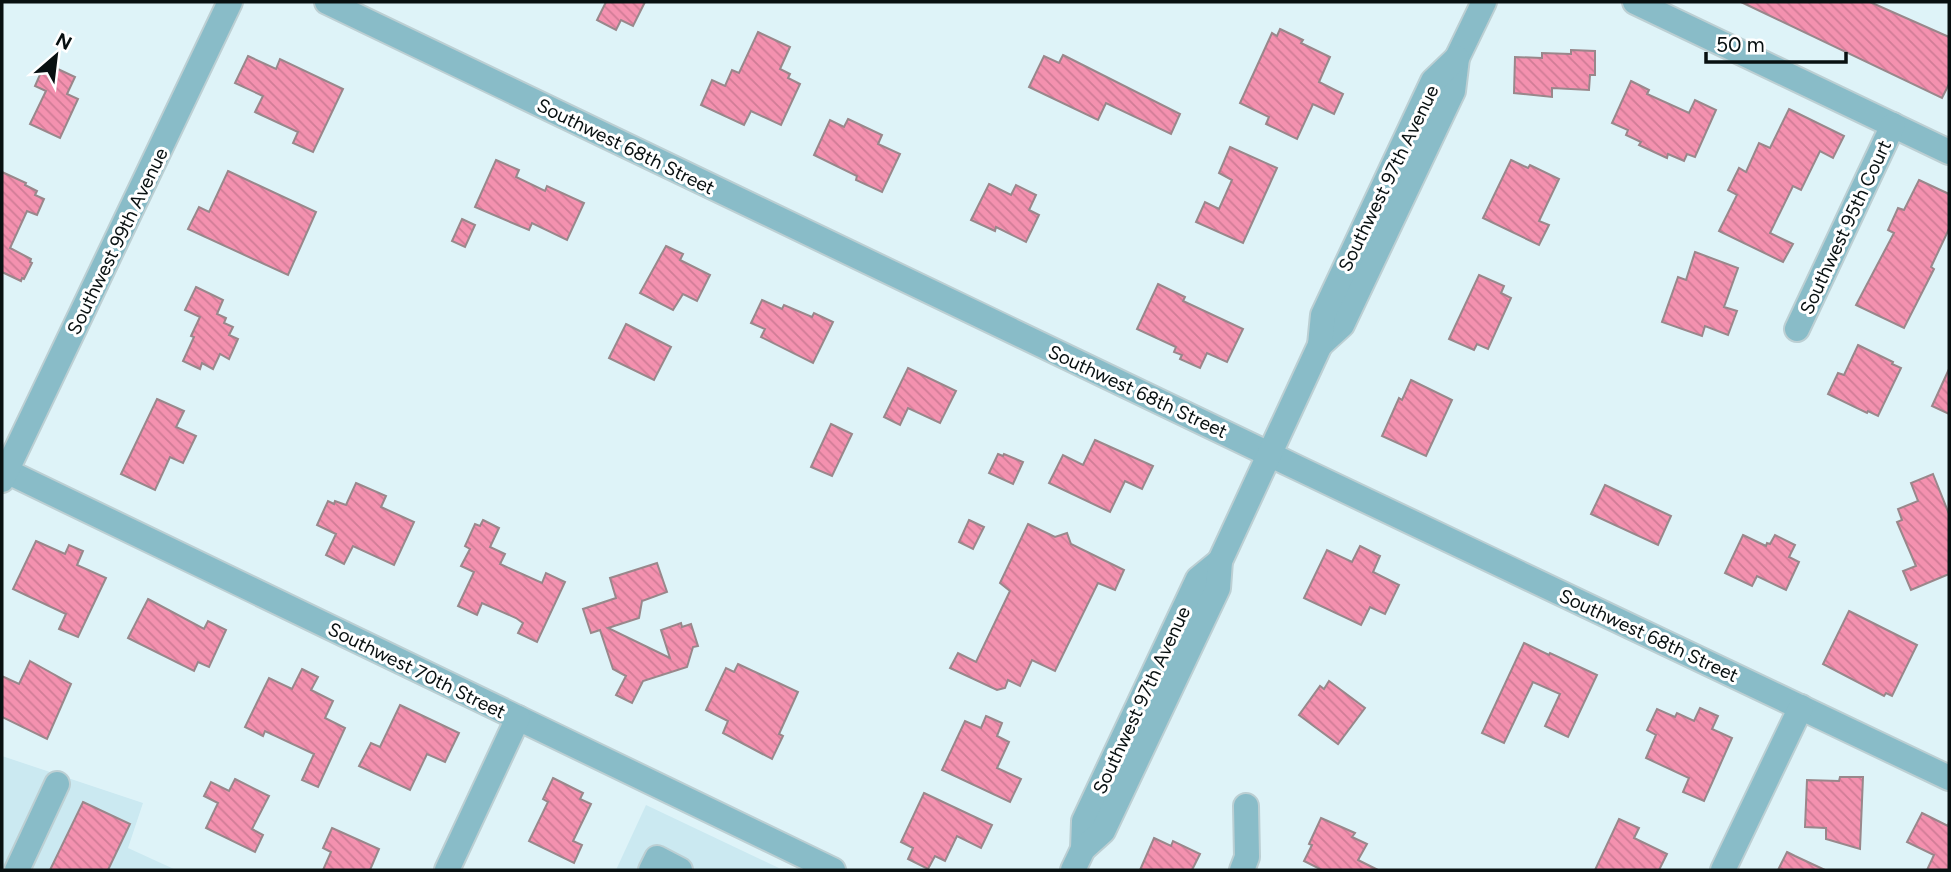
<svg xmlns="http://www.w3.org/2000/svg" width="1951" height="872" font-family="Figtree,sans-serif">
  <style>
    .built { fill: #cbe9f1 }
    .building { fill: url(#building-back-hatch); stroke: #99878b; stroke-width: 2 }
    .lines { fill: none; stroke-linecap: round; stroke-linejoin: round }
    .minor-casing { stroke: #bccfd3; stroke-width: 28 }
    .minor { stroke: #89bcc8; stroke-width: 24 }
    .labels { text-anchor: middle; stroke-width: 6; stroke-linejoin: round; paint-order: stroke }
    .street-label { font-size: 19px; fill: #081011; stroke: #fff }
  </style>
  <defs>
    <pattern id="building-back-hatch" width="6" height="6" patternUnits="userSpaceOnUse" patternTransform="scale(1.75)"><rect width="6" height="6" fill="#f491af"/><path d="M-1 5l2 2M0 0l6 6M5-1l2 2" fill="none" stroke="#d07c96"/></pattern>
  </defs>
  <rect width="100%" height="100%" fill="#def3f8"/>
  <!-- built -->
  <g class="built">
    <polygon points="2,756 143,803 128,848 176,870 2,870"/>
    <polygon points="646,805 783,870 616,870"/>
  </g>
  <!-- building -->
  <g class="building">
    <polygon points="606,2 645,2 633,26 621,20 616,30 597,20"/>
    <polygon points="1741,2 1870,2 1949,37 1949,84 1942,98"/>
    <polygon points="1280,29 1303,40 1301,43 1330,57 1319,82 1343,94 1334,114 1313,104 1297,139 1266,124 1269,117 1240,103 1272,33 1277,36"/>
    <polygon points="758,32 790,47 780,69 790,74 788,78 800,84 781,125 751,111 744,125 701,105 712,80 725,86 732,70 739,73"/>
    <polygon points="1571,50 1595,51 1595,75 1590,75 1589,90 1552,88 1552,97 1514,93 1515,57 1542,58 1542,53 1571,54"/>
    <polygon points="1063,55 1180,114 1171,134 1106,103 1098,120 1029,87 1044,56 1059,63"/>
    <polygon points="248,56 276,69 280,59 343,89 313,152 293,143 298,132 255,112 263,96 235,83"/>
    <polygon points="45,63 75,77 67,94 78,99 60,138 30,124 46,91 35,86"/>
    <polygon points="1631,81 1649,90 1647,94 1689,113 1695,100 1716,110 1695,157 1687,154 1684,161 1668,154 1667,158 1639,145 1641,142 1626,135 1628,130 1612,123"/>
    <polygon points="1789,109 1844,136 1833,158 1820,151 1801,190 1793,186 1770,233 1793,244 1783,262 1719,231 1737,195 1728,190 1739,168 1746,172 1759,143 1770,148"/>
    <polygon points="848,119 882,135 878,144 900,154 882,192 856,180 857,176 814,155 830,120 844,127"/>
    <polygon points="1230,147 1277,168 1243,243 1196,222 1205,202 1219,209 1232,180 1219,173"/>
    <polygon points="496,160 519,170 516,177 545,191 547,186 584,203 567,240 532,223 529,230 475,207"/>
    <polygon points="1511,160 1528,168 1530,165 1559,179 1539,221 1549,225 1539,245 1483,218"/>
    <polygon points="228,171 316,212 288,275 188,229 199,207 209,212"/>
    <polygon points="2,172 26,183 25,185 37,191 35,195 44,199 37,215 27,211 10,248 31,259 30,262 32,263 24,279 22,278 21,281 2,272"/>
    <polygon points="1919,180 1949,194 1949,229 1931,267 1934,269 1904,328 1856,305 1894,233 1888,230 1898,208 1904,210"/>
    <polygon points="989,184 1011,195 1016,185 1036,195 1029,210 1039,215 1026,242 996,227 995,231 971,220"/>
    <polygon points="462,219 475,225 465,247 452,241"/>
    <polygon points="666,246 683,254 680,260 710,275 697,301 683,294 673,310 640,293"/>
    <polygon points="1695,252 1738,268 1724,307 1737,311 1728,335 1705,326 1702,336 1662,322 1678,277 1686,280"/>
    <polygon points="1479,275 1504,286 1501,293 1511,298 1488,349 1477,344 1474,350 1449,339"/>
    <polygon points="1158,284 1185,297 1183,301 1243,329 1227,362 1207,353 1200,368 1180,359 1182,355 1174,352 1176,347 1137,329"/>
    <polygon points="196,287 223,300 217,314 226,318 224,323 233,327 229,335 238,339 229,359 220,354 213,369 202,363 200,369 183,361 194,337 191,336 200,317 185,310"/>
    <polygon points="762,300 782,309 784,305 812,317 814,313 833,322 813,363 761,337 765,329 751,323"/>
    <polygon points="626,324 671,347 654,380 609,358"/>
    <polygon points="1858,345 1893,362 1892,364 1901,368 1878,416 1868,411 1867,413 1828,394 1838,373 1844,375"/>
    <polygon points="908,368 956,391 940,423 908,408 900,425 884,417"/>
    <polygon points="1949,369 1949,414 1932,406"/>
    <polygon points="1411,380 1452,400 1426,456 1382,436 1399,398 1402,400"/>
    <polygon points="157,399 184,411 176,427 196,436 183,463 170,457 155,490 121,474"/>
    <polygon points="831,424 852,434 832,476 811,467"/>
    <polygon points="1095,440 1153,466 1142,489 1125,481 1110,512 1049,483 1063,455 1083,465"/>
    <polygon points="998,454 1003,456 1004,454 1023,462 1013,484 989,473"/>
    <polygon points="1933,474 1949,514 1949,574 1911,590 1903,571 1916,566 1897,522 1902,520 1898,509 1918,501 1911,483"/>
    <polygon points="356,483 386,496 381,507 414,522 394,565 353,546 344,564 326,555 336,534 317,525 328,501 334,504 335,501 346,505"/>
    <polygon points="1605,485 1671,516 1658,545 1591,514"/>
    <polygon points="483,520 499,528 490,547 505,554 500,564 542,583 546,573 565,582 537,642 518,633 523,623 516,618 482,603 477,615 458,606 474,572 461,566 470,549 465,546 475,524 480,526"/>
    <polygon points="969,520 984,527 973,549 959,542"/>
    <polygon points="1028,524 1055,537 1067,533 1071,544 1124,570 1115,590 1098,583 1055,671 1032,660 1020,686 1008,680 1005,688 997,690 950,668 958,653 976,662 1010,591 1000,583"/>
    <polygon points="1743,535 1766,546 1767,543 1770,544 1775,535 1795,545 1789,557 1799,562 1786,590 1757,576 1752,586 1725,573"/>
    <polygon points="36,541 65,554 69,545 83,551 77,565 106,578 78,637 59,629 66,614 13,589"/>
    <polygon points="1360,546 1380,556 1373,572 1399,585 1385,614 1370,607 1361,625 1304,598 1327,550 1352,562"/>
    <polygon points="657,563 667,592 642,601 639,618 608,628 670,658 661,630 681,623 682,627 691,624 698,646 693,647 687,667 643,681 632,703 616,695 626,676 613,669 600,630 591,633 583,609 616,598 610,578"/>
    <polygon points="148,599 204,629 208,621 226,630 209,667 198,662 194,671 128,638"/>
    <polygon points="1849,611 1917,645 1892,696 1886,693 1884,696 1823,664"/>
    <polygon points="1524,643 1549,655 1550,653 1597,675 1568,737 1545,726 1560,694 1533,682 1504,743 1482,733"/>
    <polygon points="30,661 71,684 47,739 2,717 2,676 19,684"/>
    <polygon points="738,664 798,692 779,734 783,736 772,759 723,733 728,721 706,710 726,668 734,672"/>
    <polygon points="302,669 318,677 311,690 333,701 325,718 345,728 318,787 302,780 314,754 265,731 263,736 245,727 269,678 292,689"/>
    <polygon points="1329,681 1365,708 1338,744 1299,715 1320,686 1324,689"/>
    <polygon points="400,705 459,733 445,762 427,754 410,790 359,766 371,743 380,747"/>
    <polygon points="1700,708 1718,716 1712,729 1732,738 1704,801 1683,792 1689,778 1646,758 1656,735 1647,730 1657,709 1675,717 1677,713 1694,721"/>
    <polygon points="986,716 1002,723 997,736 1009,742 997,768 1021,779 1010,802 942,770 965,721 981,728"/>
    <polygon points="1840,777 1863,777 1860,849 1826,839 1826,828 1805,827 1807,780 1839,781"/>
    <polygon points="553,778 583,793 580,799 591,804 573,841 582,845 574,863 529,841 548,802 543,799"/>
    <polygon points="235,779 269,796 252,829 263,835 255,852 206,828 218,803 204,796 211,782 229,791"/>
    <polygon points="924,793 992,825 981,848 957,836 945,861 935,856 928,869 908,859 913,848 901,842"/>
    <polygon points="83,802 130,824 108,870 50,870"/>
    <polygon points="1922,813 1948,826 1949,822 1949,870 1927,870 1934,855 1907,842"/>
    <polygon points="1321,818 1355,833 1352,837 1367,844 1358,860 1378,870 1322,870 1304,861 1312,845 1309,844"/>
    <polygon points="1619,819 1639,828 1634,838 1667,854 1659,870 1595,870"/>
    <polygon points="332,828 379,849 370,870 323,870 331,852 323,848"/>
    <polygon points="1154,838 1171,846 1173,841 1200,854 1192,870 1140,870"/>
    <polygon points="1787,852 1795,856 1825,870 1778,870"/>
  </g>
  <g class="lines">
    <defs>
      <g id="minor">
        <polyline points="327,2 1302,470 1949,778"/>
        <polyline points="1635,2 1949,152"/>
        <polyline points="1797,329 1893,125"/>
        <polyline points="1320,345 1342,325 1453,91 1457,58 1484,2"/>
        <polyline points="2,469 833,870"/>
        <polyline points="2,480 230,2"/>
        <polyline points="1083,849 1084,821 1198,579 1220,561"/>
        <polyline points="17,870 57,784"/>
        <polyline points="447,870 518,718"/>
        <polyline points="651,870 657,858 680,870"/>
        <polyline points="1073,870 1083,849 1103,831 1218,588 1220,561 1320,345 1323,315 1433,81 1457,58"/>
        <polyline points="1242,870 1247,857 1246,806"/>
        <polyline points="1723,870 1801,707"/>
      </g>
    </defs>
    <!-- minor casing -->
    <use href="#minor" class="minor-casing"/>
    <!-- minor -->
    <use href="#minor" class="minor"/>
  </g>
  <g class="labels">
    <!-- street labels -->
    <g class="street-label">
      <text transform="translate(626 146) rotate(26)" y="7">Southwest 68th Street</text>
      <text transform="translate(1388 178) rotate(-64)" y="7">Southwest 97th Avenue</text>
      <text transform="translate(1845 227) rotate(-65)" y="7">Southwest 95th Court</text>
      <text transform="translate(117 241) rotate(-64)" y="7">Southwest 99th Avenue</text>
      <text transform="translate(1138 391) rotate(25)" y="7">Southwest 68th Street</text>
      <text transform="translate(1649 635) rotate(25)" y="7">Southwest 68th Street</text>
      <text transform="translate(417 670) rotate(26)" y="7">Southwest 70th Street</text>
      <text transform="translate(1141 700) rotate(-65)" y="7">Southwest 97th Avenue</text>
    </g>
  </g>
  <!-- border -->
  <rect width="1951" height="872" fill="none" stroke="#081011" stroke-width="7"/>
  <!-- north arrow -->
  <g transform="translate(56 56) rotate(28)" stroke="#ffffff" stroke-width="5" paint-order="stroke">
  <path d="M0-5L12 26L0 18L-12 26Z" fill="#081011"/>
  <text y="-10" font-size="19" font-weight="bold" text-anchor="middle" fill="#081011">N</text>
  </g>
  <!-- scale -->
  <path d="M1706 52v10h140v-10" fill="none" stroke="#081011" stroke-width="3.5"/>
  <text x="1716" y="52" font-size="21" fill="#081011" stroke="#ffffff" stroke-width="5" paint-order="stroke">50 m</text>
</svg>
